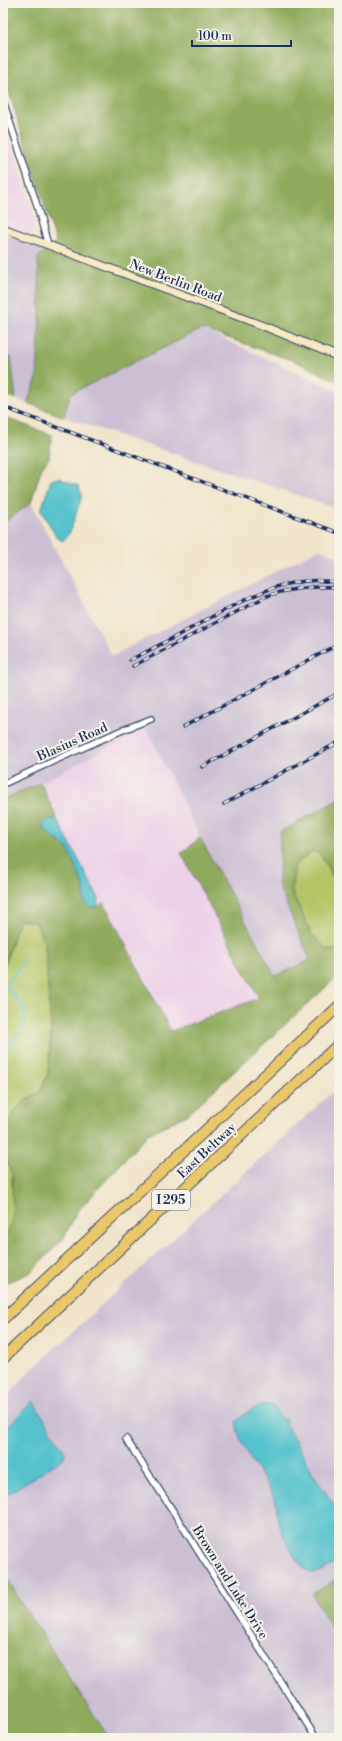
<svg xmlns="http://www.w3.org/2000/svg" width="342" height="1741" font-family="'Libre Bodoni',serif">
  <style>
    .built { fill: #edd1e9 }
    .industrial { fill: #ccbfd4 }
    .green { fill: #b4c568; stroke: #687a63 }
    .forest { fill: #8faa5c; stroke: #556c5d }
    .water { fill: #55c2cd; stroke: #387896 }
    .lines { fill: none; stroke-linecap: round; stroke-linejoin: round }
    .stream { stroke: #55c2cd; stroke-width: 2 }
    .street-casing { stroke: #3b4a6e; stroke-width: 8 }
    .secondary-casing { stroke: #3b4a6e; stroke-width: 9 }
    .highway-casing { stroke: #3b4a6e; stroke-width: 12 }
    .street { stroke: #fff; stroke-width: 5.5 }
    .secondary { stroke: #f7e9c3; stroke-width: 7 }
    .highway { stroke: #eac769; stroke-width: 10 }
    .rail-casing { stroke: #1b2f5e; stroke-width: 3.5 }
    .rail { stroke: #f7f3e8; stroke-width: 2; stroke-dasharray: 6; stroke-linecap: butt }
    .labels { text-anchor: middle; stroke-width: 4; stroke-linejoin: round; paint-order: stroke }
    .shield { fill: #f7f3e8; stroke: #5d6a87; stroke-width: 1 }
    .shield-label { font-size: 12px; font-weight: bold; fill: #1b2f5e }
    .street-label { font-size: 13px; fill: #1b2f5e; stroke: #f7f3e8 }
  </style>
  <rect width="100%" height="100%" fill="#f7f3e8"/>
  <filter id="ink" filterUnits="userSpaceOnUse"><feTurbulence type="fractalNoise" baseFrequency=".025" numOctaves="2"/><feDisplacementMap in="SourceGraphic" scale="8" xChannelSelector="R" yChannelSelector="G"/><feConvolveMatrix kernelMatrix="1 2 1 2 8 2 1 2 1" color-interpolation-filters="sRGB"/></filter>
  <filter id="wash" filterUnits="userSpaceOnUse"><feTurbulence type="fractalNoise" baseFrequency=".012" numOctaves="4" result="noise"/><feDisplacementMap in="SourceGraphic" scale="16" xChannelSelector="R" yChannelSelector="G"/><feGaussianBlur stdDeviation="0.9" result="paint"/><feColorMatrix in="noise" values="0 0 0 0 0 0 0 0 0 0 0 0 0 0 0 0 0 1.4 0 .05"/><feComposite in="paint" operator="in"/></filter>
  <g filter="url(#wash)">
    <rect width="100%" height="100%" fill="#f1e4ca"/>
    <!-- built -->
    <g class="built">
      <polygon points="3,115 36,222 33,231 27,234 3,225"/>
      <polygon points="146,726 200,838 181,853 259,998 171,1031 104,903 97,907 98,899 58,821 41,783"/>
    </g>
    <!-- industrial -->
    <g class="industrial">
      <polygon points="3,233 47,249 38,257 40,313 37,378 27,403 16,399 11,358 3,356"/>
      <polygon points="202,329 339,392 339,509 64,417 70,394"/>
      <polygon points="31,503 112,656 319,549 339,557 339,799 280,832 279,887 310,960 274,976 200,838 146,727 41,783 3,799 3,523"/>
      <polygon points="339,1086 339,1578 312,1594 339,1640 339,1738 109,1738 20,1601 3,1570 3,1402 28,1373"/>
    </g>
    <!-- green -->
    <g class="green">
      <polygon points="312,851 321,855 339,889 339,950 327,950 311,933 291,890 295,865"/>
      <polygon points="19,920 36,922 45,945 51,1031 48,1074 40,1092 23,1102 5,1159 12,1174 13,1220 6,1233 3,1235 3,970"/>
    </g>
    <!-- forest -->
    <g class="forest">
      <polygon points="3,3 339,3 339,382 297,362 202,329 70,394 64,417 27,403 37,378 40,313 38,257 56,242 3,73"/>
      <polygon points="3,356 11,357 16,399 3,395"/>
      <polygon points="3,417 52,435 49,458 42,467 31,503 3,523"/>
      <polygon points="41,783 58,821 53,819 43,828 68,849 84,886 84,899 91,908 97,907 104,903 171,1031 259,998 181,853 200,838 275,976 310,960 279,887 280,832 339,799 339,889 321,855 312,851 295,865 291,890 311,933 327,950 339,950 339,975 187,1115 148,1134 77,1212 64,1238 30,1273 3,1284 3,1235 6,1233 13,1220 12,1174 5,1159 10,1118 23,1102 40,1092 48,1074 51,1031 45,945 36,922 19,920 3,970 3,799"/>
      <polygon points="3,1570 20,1601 109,1738 3,1738"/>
      <polygon points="339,1578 339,1640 312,1594"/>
    </g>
    <!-- water -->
    <g class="water">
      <polygon points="58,478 79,486 82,496 70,532 63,541 57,538 41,510 51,480"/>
      <polygon points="53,819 58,821 99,899 97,907 91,908 87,906 84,899 84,886 68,849 43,828 43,823 46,820"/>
      <polygon points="33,1401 65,1452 64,1458 3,1497 3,1431"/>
      <path d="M267 1404 274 1407 281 1419H285L286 1425 317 1480 335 1506 339 1510V1559C333 1563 320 1575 312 1573 300 1571 280 1532 278 1521 276 1513 278 1507 275 1500 263 1473 241 1452 236 1423 242 1414 256 1406 267 1404Z"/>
    </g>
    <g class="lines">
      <!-- stream -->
      <g class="stream">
        <polyline points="3,1055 25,1025 23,1007 6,986 24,960"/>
        <polyline points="3,1218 3,1220"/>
      </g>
    </g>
  </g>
  <g filter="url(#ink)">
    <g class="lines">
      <defs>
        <g id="street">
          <polyline points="3,101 36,202 48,245"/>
          <polyline points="3,784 120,731 151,719"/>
          <polyline points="126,1439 171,1508 316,1738"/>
        </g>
        <polyline id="secondary" points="3,228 266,327 339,357"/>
        <g id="highway">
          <polyline points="3,1319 339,1006"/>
          <polyline points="3,1358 339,1044"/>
        </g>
      </defs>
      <!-- street casing -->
      <use href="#street" class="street-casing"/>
      <!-- secondary casing -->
      <use href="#secondary" class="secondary-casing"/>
      <!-- highway casing -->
      <use href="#highway" class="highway-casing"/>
      <!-- street -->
      <use href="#street" class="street"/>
      <!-- secondary -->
      <use href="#secondary" class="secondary"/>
      <!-- highway -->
      <use href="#highway" class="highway"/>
      <defs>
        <g id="rail">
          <polyline points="3,407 339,533"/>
          <path d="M130 660C156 647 181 634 206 620 248 598 290 572 339 583"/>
          <path d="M133 666 267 596C291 588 313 586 339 587"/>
          <polyline points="183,727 339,644"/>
          <polyline points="202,767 339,693"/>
          <polyline points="224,804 339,742"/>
        </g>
      </defs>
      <!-- rail casing -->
      <use href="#rail" class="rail-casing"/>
      <!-- rail -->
      <use href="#rail" class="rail"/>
    </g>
  </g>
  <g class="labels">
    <!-- shield labels -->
    <rect class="shield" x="152" y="1190" width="38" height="20" rx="3"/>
    <g class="shield-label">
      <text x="171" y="1204">I 295</text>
    </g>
    <!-- street labels -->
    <g class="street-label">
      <text transform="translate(176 280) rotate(21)" y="5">New Berlin Road</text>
      <text transform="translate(72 741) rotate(-24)" y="5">Blasius Road</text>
      <text transform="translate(206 1150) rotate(-43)" y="5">East Beltway</text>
      <text transform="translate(231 1582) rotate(58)" y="5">Brown and Luke Drive</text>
    </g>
  </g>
  <!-- margin -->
  <rect width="342" height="1741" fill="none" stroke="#f7f3e8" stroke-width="16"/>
  <!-- scale -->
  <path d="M192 40v6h99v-6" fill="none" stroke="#1b2f5e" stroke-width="2"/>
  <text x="198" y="40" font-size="12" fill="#1b2f5e" stroke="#f7f3e8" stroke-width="3" paint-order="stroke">100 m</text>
</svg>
